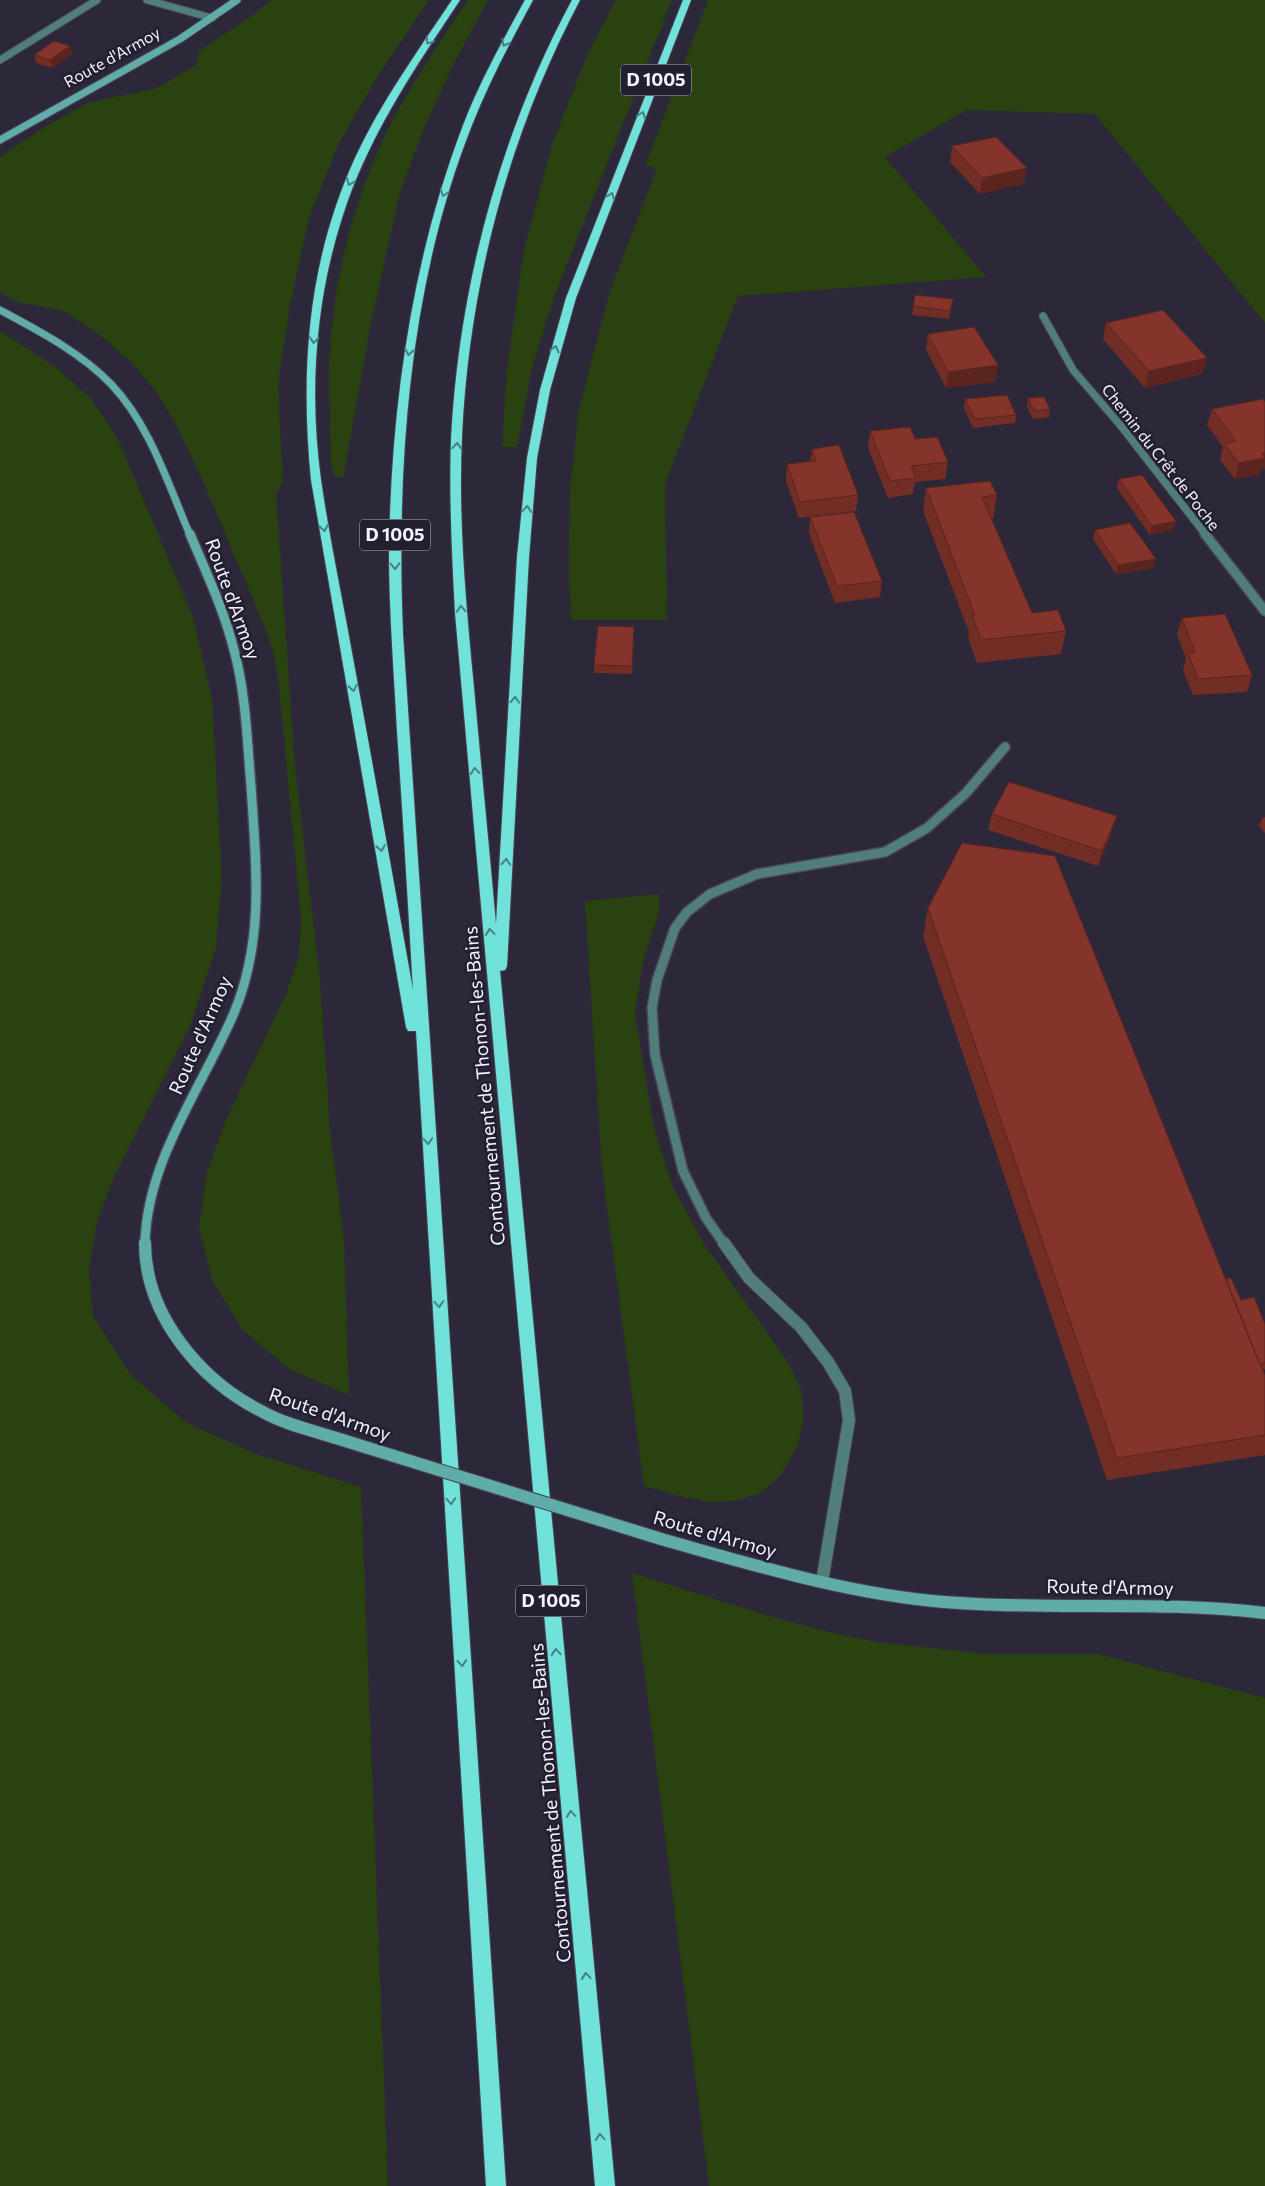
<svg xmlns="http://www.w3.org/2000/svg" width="1265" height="2186" font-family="Commissioner,sans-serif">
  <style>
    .green { fill: #294210 }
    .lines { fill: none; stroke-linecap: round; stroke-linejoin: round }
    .service-casing { stroke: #484455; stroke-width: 9 }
    .minor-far2-casing { stroke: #484455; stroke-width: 9 }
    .minor-far1-casing { stroke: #484455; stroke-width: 12 }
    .minor-casing { stroke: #484455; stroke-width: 14 }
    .secondary-far2-casing { stroke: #484455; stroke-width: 9 }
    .secondary-far1-casing { stroke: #484455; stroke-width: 12 }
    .secondary-casing { stroke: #484455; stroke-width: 14 }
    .trunk-casing { stroke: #484455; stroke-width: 2 }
    .service { stroke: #507e7a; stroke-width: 7 }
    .minor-far2 { stroke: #507e7a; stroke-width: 7 }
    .minor-far1 { stroke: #507e7a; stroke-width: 9 }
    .minor { stroke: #507e7a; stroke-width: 12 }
    .secondary-far2 { stroke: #60ada7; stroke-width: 7 }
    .secondary-far1 { stroke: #60ada7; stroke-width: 9 }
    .secondary { stroke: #60ada7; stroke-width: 12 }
    .trunk { fill: #70e2da; fill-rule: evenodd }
    .secondary-bridge-casing { stroke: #484455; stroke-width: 14; stroke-linecap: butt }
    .secondary-bridge { stroke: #60ada7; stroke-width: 12 }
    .wall { fill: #722d25 }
    .shaded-wall { fill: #5c241e }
    .building { fill: #84342b; stroke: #5c241e }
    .oneway { stroke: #498085 }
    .labels { text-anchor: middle; stroke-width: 5; stroke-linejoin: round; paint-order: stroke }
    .far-street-label { font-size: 16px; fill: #f3f1fd; stroke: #221f30 }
    .shield { fill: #221f30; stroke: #b4b2c0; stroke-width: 1 }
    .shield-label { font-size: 18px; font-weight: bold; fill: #f3f1fd }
    .street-label { font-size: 19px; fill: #f3f1fd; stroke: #221f30 }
  </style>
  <rect width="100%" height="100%" fill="#2c283a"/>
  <!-- green -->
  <g class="green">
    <polygon points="271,0 429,0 377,77 338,145 308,221 290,305 278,384 283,482 276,493 295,767 320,979 330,1129 344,1240 349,1395 289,1369 242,1329 212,1280 199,1226 207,1172 226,1120 285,996 299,957 301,920 279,685 274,654 264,625 202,479 176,425 156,391 131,362 100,335 64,311 17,302 0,292 0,157 38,131 87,103 157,88 196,65 199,51 252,16"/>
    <path d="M468 0H488L453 65 425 126 400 192 371 323 344 474 343 477H335C329 466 330 427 330 413 324 312 348 205 395 116 417 76 443 38 468 0Z"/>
    <polygon points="616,0 672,0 554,297 532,368 517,447 502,447 507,369 524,250 552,144 589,51"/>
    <polygon points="708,0 1265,0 1265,323 1095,114 967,110 885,157 986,277 738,296 665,484 667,620 571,620 569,573 570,490 579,409 610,291 657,168 645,166"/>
    <polygon points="0,331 54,366 91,399 117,437 193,617 212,698 222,877 216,948 190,1026 114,1177 97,1222 89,1269 93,1316 130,1374 185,1422 256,1454 361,1487 388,2186 0,2186"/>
    <polygon points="659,894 659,912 643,961 635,1015 654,1128 673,1187 704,1244 786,1359 801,1389 804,1417 798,1445 781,1475 761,1493 735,1501 709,1502 682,1497 644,1486 602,1169 585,901"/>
    <polygon points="632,1573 769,1616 833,1633 877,1642 987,1654 1098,1654 1265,1698 1265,2186 709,2186"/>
  </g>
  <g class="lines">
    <defs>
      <g id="service">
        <polyline points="147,0 212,18"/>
        <polyline points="0,60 97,0"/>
      </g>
      <polyline id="minor-far2" points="1043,316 1073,370 1121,426 1206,535"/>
      <g id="minor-far1">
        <polyline points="1205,534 1265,611"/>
        <polyline points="725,1245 706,1218 683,1171 655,1055 652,1008 657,980 675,928 687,912 710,894 757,874 885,852 927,828 966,793 1005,747"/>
      </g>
      <polyline id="minor" points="724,1243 749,1278 801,1327 828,1362 845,1391 849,1420 822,1582"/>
      <g id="secondary-far2">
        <polyline points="0,140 180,39 237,0"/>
        <path d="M0 310C39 331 80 352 111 384 150 425 168 484 190 535"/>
      </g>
      <path id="secondary-far1" d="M145 1245C146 1161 202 1088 234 1013 265 939 256 863 251 786 247 740 246 694 234 650 224 610 206 572 190 534"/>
      <g id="secondary">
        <path d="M145 1243C145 1315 200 1380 261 1411 284 1424 311 1430 336 1438"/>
        <path d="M661 1539C754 1565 847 1594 944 1602 1051 1611 1158 1600 1265 1613"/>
      </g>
      <g id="trunk">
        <path d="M452 0H460C414 69 367 138 342 218 315 302 309 393 321 480 330 543 344 606 355 669 375 776 394 883 413 990 408 904 403 817 397 731 394 672 389 612 389 553 391 409 411 263 462 128 479 83 502 42 525 0H533C511 41 489 82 472 125 409 283 396 466 403 634L506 2186H486L416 1031H408L406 1027 311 480C300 368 308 261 355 158 381 102 418 51 452 0Z"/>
        <path d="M572 0H580C509 134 469 284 462 436 458 520 466 604 474 688 481 766 489 845 496 924L517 557 527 458 540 390 566 298 683 0H691L576 298 550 390 537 458 529 557 507 966 505 970 500 971 615 2186H595L455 613C452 555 449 497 451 439 459 286 500 134 572 0Z"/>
      </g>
    </defs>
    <!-- service casing -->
    <use href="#service" class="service-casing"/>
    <!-- minor-far2 casing -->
    <use href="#minor-far2" class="minor-far2-casing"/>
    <!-- minor-far1 casing -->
    <use href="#minor-far1" class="minor-far1-casing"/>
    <!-- minor casing -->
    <use href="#minor" class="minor-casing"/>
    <!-- secondary-far2 casing -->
    <use href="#secondary-far2" class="secondary-far2-casing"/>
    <!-- secondary-far1 casing -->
    <use href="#secondary-far1" class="secondary-far1-casing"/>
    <!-- secondary casing -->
    <use href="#secondary" class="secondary-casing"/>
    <!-- trunk casing -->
    <use href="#trunk" class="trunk-casing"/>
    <!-- service -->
    <use href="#service" class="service"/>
    <!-- minor-far2 -->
    <use href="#minor-far2" class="minor-far2"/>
    <!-- minor-far1 -->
    <use href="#minor-far1" class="minor-far1"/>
    <!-- minor -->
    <use href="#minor" class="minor"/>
    <!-- secondary-far2 -->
    <use href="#secondary-far2" class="secondary-far2"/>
    <!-- secondary-far1 -->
    <use href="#secondary-far1" class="secondary-far1"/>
    <!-- secondary -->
    <use href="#secondary" class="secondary"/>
    <!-- trunk -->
    <use href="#trunk" class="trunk"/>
    <defs>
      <polyline id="secondary-bridge" points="336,1438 661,1539"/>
    </defs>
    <!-- secondary-bridge casing -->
    <use href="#secondary-bridge" class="secondary-bridge-casing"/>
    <!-- secondary-bridge -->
    <use href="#secondary-bridge" class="secondary-bridge"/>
  </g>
  <!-- wall -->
  <g class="wall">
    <polygon points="70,46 72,54 52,68 36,63 34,55"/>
    <polygon points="952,146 1024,184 980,194 950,162"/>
    <polygon points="915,295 953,299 949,319 912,315"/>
    <polygon points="1106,323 1207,358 1202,374 1145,388 1103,339"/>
    <polygon points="928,334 995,382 946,388 926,350"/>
    <polygon points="1028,398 1050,409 1049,417 1033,419 1027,407"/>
    <polygon points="965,399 1016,415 1015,423 973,428 964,408"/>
    <polygon points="1212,409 1261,469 1260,475 1235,479 1220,460 1223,447 1207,425"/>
    <polygon points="870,431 915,439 948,462 945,479 915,482 913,494 888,498 868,448"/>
    <polygon points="812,449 858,495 856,511 799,518 786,481 787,464 810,461"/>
    <polygon points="1119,479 1176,521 1173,530 1150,535 1117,488"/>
    <polygon points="926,488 997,495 993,519 991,519 1032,613 1066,631 1061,654 977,663 968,638 969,632 923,511"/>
    <polygon points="810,517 882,581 880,597 835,603 809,534"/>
    <polygon points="1095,530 1156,559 1153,568 1116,574 1093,539"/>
    <polygon points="1182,618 1252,675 1247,692 1193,695 1183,670 1186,659 1177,634"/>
    <polygon points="634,636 632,674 594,673 594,665"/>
    <polygon points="992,814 1112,832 1098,866 988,830"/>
    <polygon points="1265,817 1265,833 1259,826 1262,818"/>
    <polygon points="928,908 1226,1279 1241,1300 1265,1324 1265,1369 1263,1370 1265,1375 1265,1455 1107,1480 923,936"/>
  </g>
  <!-- shaded-wall -->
  <g class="shaded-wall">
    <polygon points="70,46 72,54 52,68 50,60"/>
    <polygon points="1027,168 1024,184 980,194 982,178"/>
    <polygon points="1207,358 1202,374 1145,388 1149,371"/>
    <polygon points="998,365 995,382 946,388 948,372"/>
    <polygon points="1265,453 1265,469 1261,469 1260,475 1235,479 1239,463"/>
    <polygon points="1176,521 1173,530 1150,535 1152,526"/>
    <polygon points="1156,559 1153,568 1116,574 1118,565"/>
    <polygon points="1117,816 1112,832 1098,866 1102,851"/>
  </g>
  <!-- building -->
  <g class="building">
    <polygon points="54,41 70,46 50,60 34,55"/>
    <polygon points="996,137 1027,168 982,178 952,146"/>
    <polygon points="915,295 953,299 950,311 913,306"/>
    <polygon points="1163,310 1207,358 1149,371 1106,323"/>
    <polygon points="974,327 998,365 948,372 928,334"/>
    <polygon points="1007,395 1016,415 975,419 965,399"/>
    <polygon points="1044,397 1050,409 1034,411 1028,398"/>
    <polygon points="1263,399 1265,402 1265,453 1262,454 1265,458 1239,463 1224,444 1236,441 1212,409"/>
    <polygon points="910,427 915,439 937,437 948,462 911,466 916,478 890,481 870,431"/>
    <polygon points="839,445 858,495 800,502 787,464 816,461 812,449"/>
    <polygon points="1142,475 1176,521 1152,526 1119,479"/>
    <polygon points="990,481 997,495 982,497 1032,613 1058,610 1066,631 981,640 972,615 975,615 926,488"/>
    <polygon points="854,512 882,581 837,586 810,517"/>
    <polygon points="1130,523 1156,559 1118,565 1095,530"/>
    <polygon points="1225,614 1252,675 1198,679 1188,653 1195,652 1182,618"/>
    <polygon points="598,626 634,627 632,666 594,665"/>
    <polygon points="1009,782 1117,816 1102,851 992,814"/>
    <polygon points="962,843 1055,856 1254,1350 1265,1375 1265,1435 1117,1458 928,908"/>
    <polygon points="1231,1278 1241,1300 1254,1297 1265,1324 1265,1363 1260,1364 1226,1279"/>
  </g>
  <!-- one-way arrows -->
  <defs><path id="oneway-chevron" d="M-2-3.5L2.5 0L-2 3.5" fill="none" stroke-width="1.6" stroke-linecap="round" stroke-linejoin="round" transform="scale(1.25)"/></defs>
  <g class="oneway">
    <use href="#oneway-chevron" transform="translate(429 41) rotate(124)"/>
    <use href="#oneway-chevron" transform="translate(505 43) rotate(118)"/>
    <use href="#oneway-chevron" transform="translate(642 115) rotate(-69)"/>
    <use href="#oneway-chevron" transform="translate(350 182) rotate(112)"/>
    <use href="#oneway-chevron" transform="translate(444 193) rotate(108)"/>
    <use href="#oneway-chevron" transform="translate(611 196) rotate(-69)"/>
    <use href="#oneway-chevron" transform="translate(314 340) rotate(94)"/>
    <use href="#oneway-chevron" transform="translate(555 349) rotate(-76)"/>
    <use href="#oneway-chevron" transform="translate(409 352) rotate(100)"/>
    <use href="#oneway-chevron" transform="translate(457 446) rotate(-86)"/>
    <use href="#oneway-chevron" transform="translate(527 509) rotate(-85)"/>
    <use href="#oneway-chevron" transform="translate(324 528) rotate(80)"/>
    <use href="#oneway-chevron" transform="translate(395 566) rotate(89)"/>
    <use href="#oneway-chevron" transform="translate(461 609) rotate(-94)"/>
    <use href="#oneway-chevron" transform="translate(353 688) rotate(80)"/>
    <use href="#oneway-chevron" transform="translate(515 700) rotate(-87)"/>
    <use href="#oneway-chevron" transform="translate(475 771) rotate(-95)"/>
    <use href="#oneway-chevron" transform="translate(381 848) rotate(80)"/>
    <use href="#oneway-chevron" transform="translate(506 862) rotate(-87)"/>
    <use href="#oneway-chevron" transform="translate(490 932) rotate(-95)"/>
    <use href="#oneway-chevron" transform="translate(428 1141) rotate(86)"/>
    <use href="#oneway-chevron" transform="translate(439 1304) rotate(86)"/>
    <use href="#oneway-chevron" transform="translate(451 1501) rotate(86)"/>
    <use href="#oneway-chevron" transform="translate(556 1652) rotate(-95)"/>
    <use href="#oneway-chevron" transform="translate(462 1663) rotate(86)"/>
    <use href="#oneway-chevron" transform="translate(571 1814) rotate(-95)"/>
    <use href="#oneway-chevron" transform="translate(586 1976) rotate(-95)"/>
    <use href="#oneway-chevron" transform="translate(600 2137) rotate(-95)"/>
  </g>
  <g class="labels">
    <!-- far-street labels -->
    <g class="far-street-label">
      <text transform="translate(112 57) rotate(-29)" y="6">Route d'Armoy</text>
      <text transform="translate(1161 457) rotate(52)" y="6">Chemin du Crêt de Poche</text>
    </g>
    <!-- shield labels -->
    <g class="shield">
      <rect x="621" y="64.5" width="70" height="31" rx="4"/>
      <rect x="360" y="519.5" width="70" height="31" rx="4"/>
      <rect x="516" y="1585.5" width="70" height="31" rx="4"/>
    </g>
    <g class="shield-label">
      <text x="656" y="86">D 1005</text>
      <text x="395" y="541">D 1005</text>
      <text x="551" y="1607">D 1005</text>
    </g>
    <!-- street labels -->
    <g class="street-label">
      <text transform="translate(233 599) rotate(70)" y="7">Route d'Armoy</text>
      <text transform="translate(200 1035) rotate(-66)" y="7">Route d'Armoy</text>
      <text transform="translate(484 1086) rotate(-95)" y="7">Contournement de Thonon-les-Bains</text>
      <text transform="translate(330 1414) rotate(19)" y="7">Route d'Armoy</text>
      <text transform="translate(715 1534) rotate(16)" y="7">Route d'Armoy</text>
      <text transform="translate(1110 1587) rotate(1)" y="7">Route d'Armoy</text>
      <text transform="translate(550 1803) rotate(-95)" y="7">Contournement de Thonon-les-Bains</text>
    </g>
  </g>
</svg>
